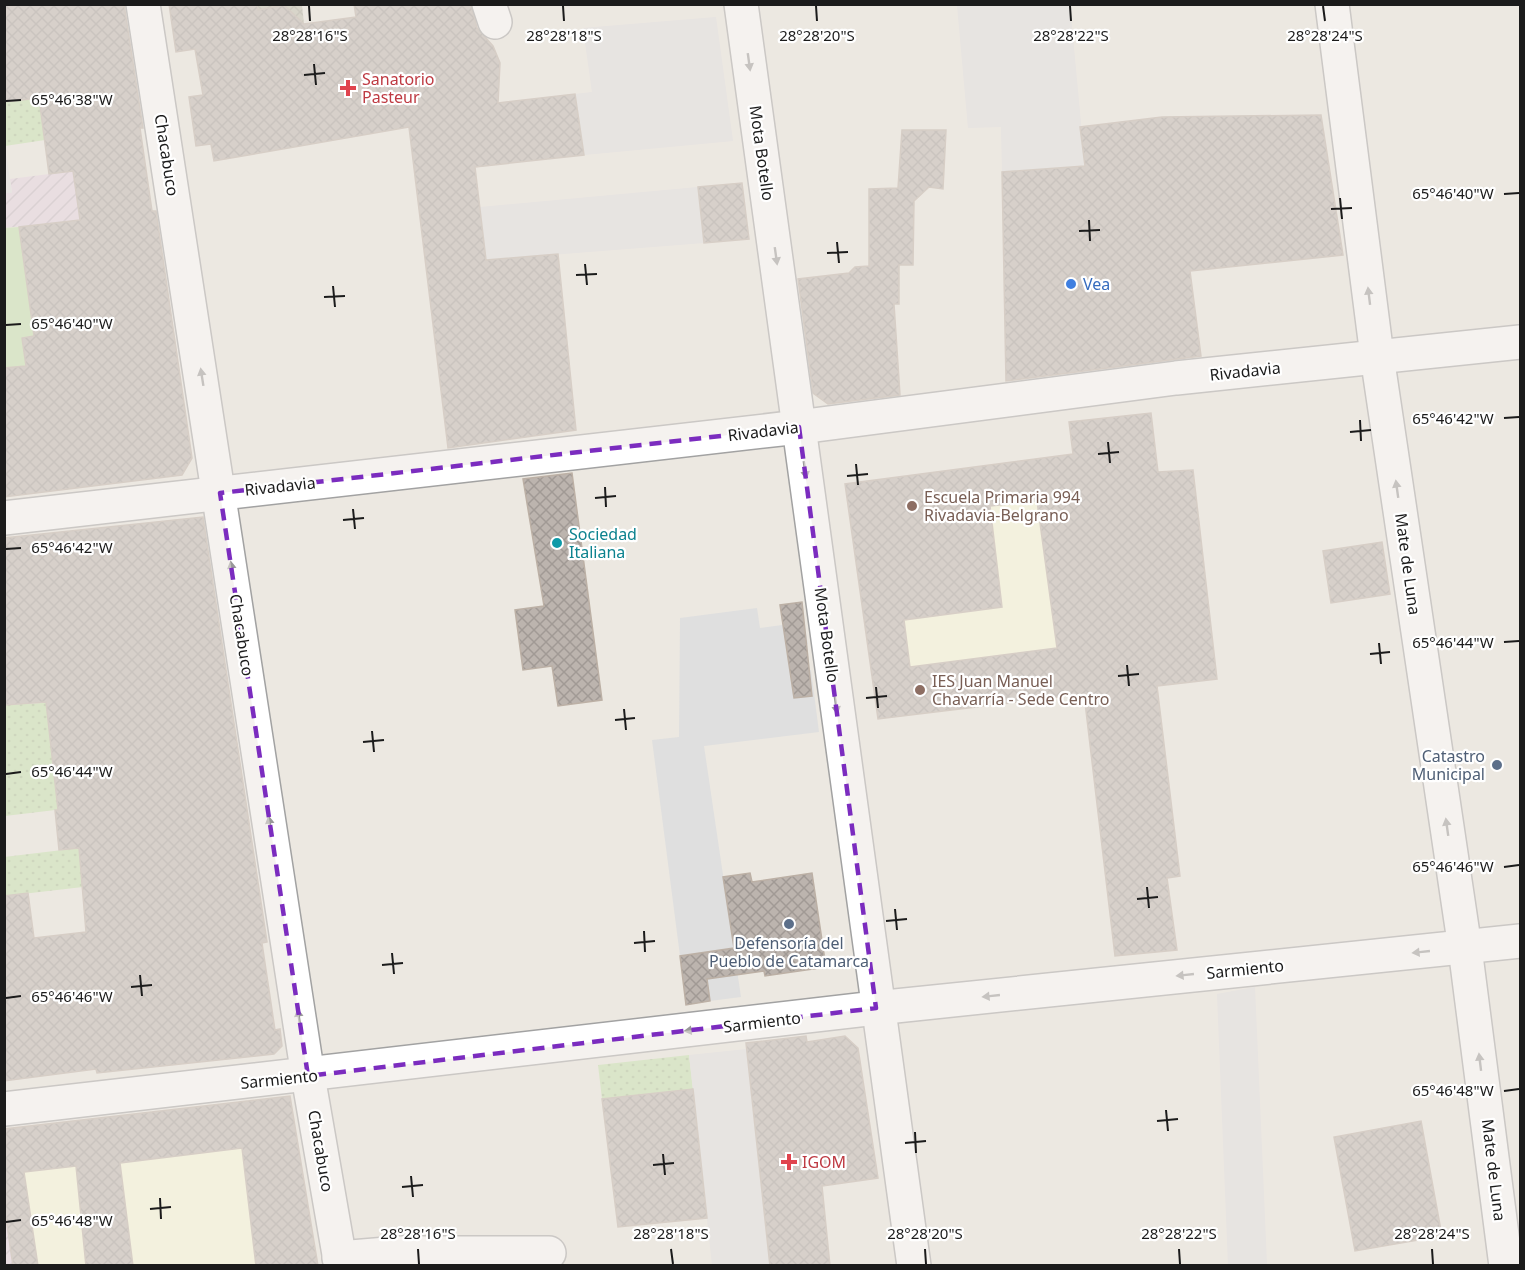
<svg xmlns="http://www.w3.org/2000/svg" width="1525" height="1270" font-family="'Noto Sans',sans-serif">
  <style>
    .industrial { fill: url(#industrial-furrows) }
    .education { fill: #fbfcda }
    .construction { fill: url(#construction-cross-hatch) }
    .grass { fill: url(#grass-dots) }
    .garden { fill: #c4e3aa }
    .parking { fill: #dfdfdf }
    .building { fill: url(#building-cross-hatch); stroke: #bcb0a5; stroke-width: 1.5; fill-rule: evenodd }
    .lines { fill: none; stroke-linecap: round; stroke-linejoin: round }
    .minor-casing { stroke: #a2a2a2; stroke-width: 36 }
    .minor { stroke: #fff; stroke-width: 33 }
    .oneway { fill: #989898 }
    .marked { fill: none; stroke: #7b2cbf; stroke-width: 4.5; stroke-dasharray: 12 8; stroke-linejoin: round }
    .ticks { fill: none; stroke: #1b1b1b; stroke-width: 2 }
    .health-dot { fill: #e0444e; stroke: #fff; stroke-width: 2 }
    .shop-dot { fill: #3f7fe0; stroke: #fff; stroke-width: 2 }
    .education-dot { fill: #8d6e63; stroke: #fff; stroke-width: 2 }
    .culture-dot { fill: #0f9aa8; stroke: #fff; stroke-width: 2 }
    .service-dot { fill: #5c6f8a; stroke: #fff; stroke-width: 2 }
    .labels { text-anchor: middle; stroke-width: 4.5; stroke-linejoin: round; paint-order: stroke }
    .health-label { font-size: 16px; fill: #be3a42; stroke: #fff; text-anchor: start }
    .street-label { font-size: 16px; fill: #1b1b1b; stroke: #fff }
    .shop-label { font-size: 16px; fill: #366cbe; stroke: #fff; text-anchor: start }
    .education-label { font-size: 16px; fill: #785e54; stroke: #fff; text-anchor: start }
    .culture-label { font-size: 16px; fill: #0d838f; stroke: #fff; text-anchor: start }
    .service-label { font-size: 16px; fill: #4e5e75; stroke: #fff; text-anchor: end }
    .ticks-label { font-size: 15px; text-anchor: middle; fill: #1b1b1b; stroke: #fff; stroke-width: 4.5; stroke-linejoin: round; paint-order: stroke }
  </style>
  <defs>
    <pattern id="industrial-furrows" width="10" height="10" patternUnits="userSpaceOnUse" patternTransform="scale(1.5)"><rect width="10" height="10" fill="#e4d3e1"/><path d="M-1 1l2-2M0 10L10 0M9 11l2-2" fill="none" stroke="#c3b5c0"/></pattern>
    <pattern id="construction-cross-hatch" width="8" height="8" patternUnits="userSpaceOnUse" patternTransform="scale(1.5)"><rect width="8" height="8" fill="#bfbfad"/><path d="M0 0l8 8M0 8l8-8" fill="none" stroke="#a4a494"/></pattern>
    <pattern id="grass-dots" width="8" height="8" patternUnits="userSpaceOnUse" patternTransform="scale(1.5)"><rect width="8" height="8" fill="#c4e3aa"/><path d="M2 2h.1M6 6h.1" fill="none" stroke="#a8c292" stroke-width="1.8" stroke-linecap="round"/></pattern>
    <pattern id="building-cross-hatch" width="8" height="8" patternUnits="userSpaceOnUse" patternTransform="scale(1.5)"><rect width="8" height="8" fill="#bcb4ae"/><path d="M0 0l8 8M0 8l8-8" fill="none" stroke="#a19a95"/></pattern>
  </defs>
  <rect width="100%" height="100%" fill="#ece8e1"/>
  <!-- industrial -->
  <g class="industrial">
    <polygon points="73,171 80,220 5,228 4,193 12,192 10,179"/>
    <polygon points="5,1205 13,1265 5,1265"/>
  </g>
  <!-- education -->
  <g class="education">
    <polygon points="1073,454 1101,693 878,719 845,484"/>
    <polygon points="290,1096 318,1265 38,1265 17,1128"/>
  </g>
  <!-- construction -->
  <polygon class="construction" points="257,5 302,5 304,24 284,6 258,10"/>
  <!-- grass -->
  <g class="grass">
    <polygon points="39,98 45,140 5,146 4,102"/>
    <polygon points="52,695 89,806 5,816 5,705 42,703"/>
    <polygon points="79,848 83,887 5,896 4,857"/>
    <polygon points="689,1055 693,1089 602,1099 598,1065"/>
  </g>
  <!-- garden -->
  <polygon class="garden" points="19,227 34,336 23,338 26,366 5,368 4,228"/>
  <!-- parking -->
  <g class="parking">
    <polygon points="957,5 1070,5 1085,166 1002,172 1001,127 968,128"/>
    <polygon points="716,17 733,141 584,155 575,94 592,92 583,28"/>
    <polygon points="4,141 12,193 4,193"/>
    <polygon points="698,187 704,243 486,260 480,207"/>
    <polygon points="757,608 760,628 804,622 808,644 786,647 790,672 811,670 819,732 704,746 741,997 710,1001 703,953 680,956 652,740 679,737 680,618"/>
    <polygon points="1255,987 1267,1265 1228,1265 1217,994"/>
    <polygon points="747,1049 770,1265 712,1265 689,1055"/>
  </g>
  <!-- building -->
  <g class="building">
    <polygon points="4,4 124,4 143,128 140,128 152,211 156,211 192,458 182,475 4,497 4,368 26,366 22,338 34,336 19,227 80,220 73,171 49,174 39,98 4,102"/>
    <polygon points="169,4 257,4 258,10 284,5 304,24 356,17 354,4 471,4 477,28 493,46 500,63 498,103 575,94 584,155 475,167 486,260 558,254 576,430 448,448 409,127 214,161 211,144 196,146 189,97 203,95 195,49 176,52"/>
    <polygon points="1321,115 1343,255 1190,271 1201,356 1006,381 1002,172 1085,166 1080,127 1162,117"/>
    <polygon points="902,130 946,130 943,189 929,187 914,201 913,265 899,265 899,304 894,304 900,395 828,404 813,393 798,279 849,273 855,267 869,266 869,189 898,188"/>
    <polygon points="742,183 749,239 704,243 698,187"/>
    <path d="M1151 413 1158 472 1193 470 1217 679 1157 686 1180 876 1167 878 1177 950 1115 956 1084 694 878 719 845 484 1073 454 1069 422ZM1037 501 1057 648 910 667 904 620 1002 607 990 506Z"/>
    <polygon points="572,473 602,700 558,706 552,666 523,670 515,610 544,606 523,479"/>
    <polygon points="203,517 267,942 262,943 275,1030 280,1029 282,1046 274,1054 97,1073 96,1069 4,1081 4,896 28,893 34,938 86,932 79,848 59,850 55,810 58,810 46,702 4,705 4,538"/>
    <polygon points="1382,542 1390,594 1331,603 1323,551"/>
    <polygon points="802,602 812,696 794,698 780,605"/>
    <polygon points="750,873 752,882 812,873 826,967 765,976 764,971 707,979 710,1001 686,1005 680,956 734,948 723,877"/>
    <polygon points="806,1036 807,1042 845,1036 858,1048 878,1178 822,1186 830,1266 770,1266 746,1043"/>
    <polygon points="693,1089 707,1218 618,1227 602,1099"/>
    <polygon points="290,1096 318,1266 256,1266 242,1148 120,1163 133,1266 86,1266 76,1166 24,1172 38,1266 13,1266 4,1205 4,1129"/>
    <polygon points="1421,1121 1442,1236 1355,1251 1334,1137"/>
  </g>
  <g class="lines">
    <defs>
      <g id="minor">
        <polyline points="143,4 308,1076 341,1266"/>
        <polyline points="489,4 495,22"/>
        <polyline points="741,4 914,1266"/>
        <polyline points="1332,4 1377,356 1465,948 1506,1266"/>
        <polyline points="4,518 799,427 1176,378 1520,342"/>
        <polyline points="4,1109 876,1008 1520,941"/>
        <polyline points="339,1258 399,1253 549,1253"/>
      </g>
    </defs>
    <!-- minor casing -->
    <use href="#minor" class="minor-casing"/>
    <!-- minor -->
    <use href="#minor" class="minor"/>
  </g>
  <!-- one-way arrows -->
  <defs><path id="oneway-solid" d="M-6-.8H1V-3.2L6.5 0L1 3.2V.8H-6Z" transform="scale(1.5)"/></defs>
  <g class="oneway">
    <use href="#oneway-solid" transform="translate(749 62) rotate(82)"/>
    <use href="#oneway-solid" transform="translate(776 256) rotate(82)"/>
    <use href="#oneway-solid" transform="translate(1369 296) rotate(-97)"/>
    <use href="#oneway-solid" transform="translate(202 377) rotate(-99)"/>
    <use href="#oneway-solid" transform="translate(805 470) rotate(82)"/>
    <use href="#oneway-solid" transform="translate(1397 489) rotate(-98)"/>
    <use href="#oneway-solid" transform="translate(232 570) rotate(-99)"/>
    <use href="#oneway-solid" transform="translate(836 705) rotate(82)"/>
    <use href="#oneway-solid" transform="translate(270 825) rotate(-99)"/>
    <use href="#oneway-solid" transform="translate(1447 827) rotate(-98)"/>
    <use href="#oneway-solid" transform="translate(1421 952) rotate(174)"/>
    <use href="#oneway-solid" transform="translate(1185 975) rotate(174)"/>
    <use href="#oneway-solid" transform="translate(991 996) rotate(174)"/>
    <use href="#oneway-solid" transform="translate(299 1018) rotate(-99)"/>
    <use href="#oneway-solid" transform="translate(693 1030) rotate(173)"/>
    <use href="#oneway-solid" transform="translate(1480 1062) rotate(-97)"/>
  </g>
  <!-- marked area -->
  <path d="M0 0H1525V1270H0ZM799 427 876 1008 308 1076 220 493Z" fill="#ece8e1" fill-opacity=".55" fill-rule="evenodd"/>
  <path class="marked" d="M799 427 876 1008 308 1076 220 493Z"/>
  <!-- ticks -->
  <path class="ticks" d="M309 6 310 21M563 6 564 21M816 6 817 21M1070 6 1071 21M1323 6 1325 21M314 64 316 85M304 75 325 73M6 101 21 100M1504 194 1519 193M1340 198 1342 219M1331 209 1352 208M1089 220 1090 241M1079 231 1100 230M837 242 839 263M827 253 848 252M585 264 587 285M576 275 597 274M333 286 335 307M324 297 345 296M6 325 21 324M1504 418 1519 417M1360 420 1361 441M1350 432 1371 430M1108 442 1110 463M1098 454 1119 452M856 464 858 485M847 476 868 474M605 487 606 507M595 498 616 496M353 509 355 529M343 520 364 518M6 549 21 548M1504 642 1519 641M1379 643 1381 664M1370 654 1390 652M1127 665 1129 686M1118 676 1139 674M876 687 878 708M866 698 887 696M624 709 626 730M615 720 635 718M372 731 374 752M363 742 384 740M6 774 21 772M1504 867 1519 865M1147 887 1149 908M1137 899 1158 897M895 909 897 930M886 921 907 919M644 931 645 952M634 943 655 941M392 953 394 974M382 965 403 963M140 975 142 996M131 987 152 985M6 998 21 996M1504 1091 1519 1089M1166 1110 1168 1131M1157 1121 1178 1119M915 1132 916 1153M905 1143 926 1141M663 1154 665 1175M653 1165 674 1163M411 1176 413 1197M402 1187 423 1185M160 1198 161 1219M150 1209 171 1207M6 1222 21 1220M418 1249 419 1264M671 1249 673 1264M925 1249 926 1264M1179 1249 1180 1264M1432 1249 1433 1264"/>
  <!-- markers -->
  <g class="health-dot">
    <path d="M345 79h6v6h6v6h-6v6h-6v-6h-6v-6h6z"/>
    <path d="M786 1153h6v6h6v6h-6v6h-6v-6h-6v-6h6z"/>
  </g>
  <circle class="shop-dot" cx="1071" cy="284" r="6"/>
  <g class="education-dot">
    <circle cx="912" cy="506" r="6"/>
    <circle cx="920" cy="690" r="6"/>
  </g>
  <circle class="culture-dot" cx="557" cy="543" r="6"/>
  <g class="service-dot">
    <circle cx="1497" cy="765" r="6"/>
    <circle cx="789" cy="924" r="6"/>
  </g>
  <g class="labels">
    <!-- health labels -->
    <g class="health-label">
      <text x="362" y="85">Sanatorio<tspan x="362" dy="18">Pasteur</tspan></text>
      <text x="802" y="1168">IGOM</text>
    </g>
    <!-- street labels -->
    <g class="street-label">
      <text transform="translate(762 153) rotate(82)" y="6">Mota Botello</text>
      <text transform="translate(167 155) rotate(81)" y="6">Chacabuco</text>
      <text transform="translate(1245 371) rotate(-6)" y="6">Rivadavia</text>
      <text transform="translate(763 431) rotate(-7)" y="6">Rivadavia</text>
      <text transform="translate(280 486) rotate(-6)" y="6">Rivadavia</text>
      <text transform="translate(1408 564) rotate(82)" y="6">Mate de Luna</text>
      <text transform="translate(242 635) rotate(81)" y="6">Chacabuco</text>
      <text transform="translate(827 635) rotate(82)" y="6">Mota Botello</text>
      <text transform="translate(1245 969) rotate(-6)" y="6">Sarmiento</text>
      <text transform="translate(762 1022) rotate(-7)" y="6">Sarmiento</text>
      <text transform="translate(279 1079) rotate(-6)" y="6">Sarmiento</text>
      <text transform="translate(321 1151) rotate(80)" y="6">Chacabuco</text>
      <text transform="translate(1494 1170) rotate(83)" y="6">Mate de Luna</text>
    </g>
    <!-- shop labels -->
    <g class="shop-label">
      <text x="1083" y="290">Vea</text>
    </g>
    <!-- education labels -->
    <g class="education-label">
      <text x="924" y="503">Escuela Primaria 994<tspan x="924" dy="18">Rivadavia-Belgrano</tspan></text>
      <text x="932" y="687">IES Juan Manuel<tspan x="932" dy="18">Chavarría - Sede Centro</tspan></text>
    </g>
    <!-- culture labels -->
    <g class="culture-label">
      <text x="569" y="540">Sociedad<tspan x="569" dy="18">Italiana</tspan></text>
    </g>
    <!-- service labels -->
    <g class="service-label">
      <text x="1485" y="762">Catastro<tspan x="1485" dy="18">Municipal</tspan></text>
      <text x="789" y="949" text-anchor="middle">Defensoría del<tspan x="789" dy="18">Pueblo de Catamarca</tspan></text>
    </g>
  </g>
  <g class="ticks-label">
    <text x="310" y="41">28°28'16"S</text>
    <text x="564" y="41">28°28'18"S</text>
    <text x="817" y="41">28°28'20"S</text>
    <text x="1071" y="41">28°28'22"S</text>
    <text x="1325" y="41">28°28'24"S</text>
    <text x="72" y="105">65°46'38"W</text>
    <text x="1453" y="199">65°46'40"W</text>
    <text x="72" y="329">65°46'40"W</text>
    <text x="1453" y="424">65°46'42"W</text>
    <text x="72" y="553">65°46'42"W</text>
    <text x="1453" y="648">65°46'44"W</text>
    <text x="72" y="777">65°46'44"W</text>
    <text x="1453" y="872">65°46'46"W</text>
    <text x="72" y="1002">65°46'46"W</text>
    <text x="1453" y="1096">65°46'48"W</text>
    <text x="72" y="1226">65°46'48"W</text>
    <text x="418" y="1239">28°28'16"S</text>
    <text x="671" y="1239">28°28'18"S</text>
    <text x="925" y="1239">28°28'20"S</text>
    <text x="1179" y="1239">28°28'22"S</text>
    <text x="1432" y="1239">28°28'24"S</text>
  </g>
  <!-- border -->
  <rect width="1525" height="1270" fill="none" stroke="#1b1b1b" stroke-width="12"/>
</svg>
